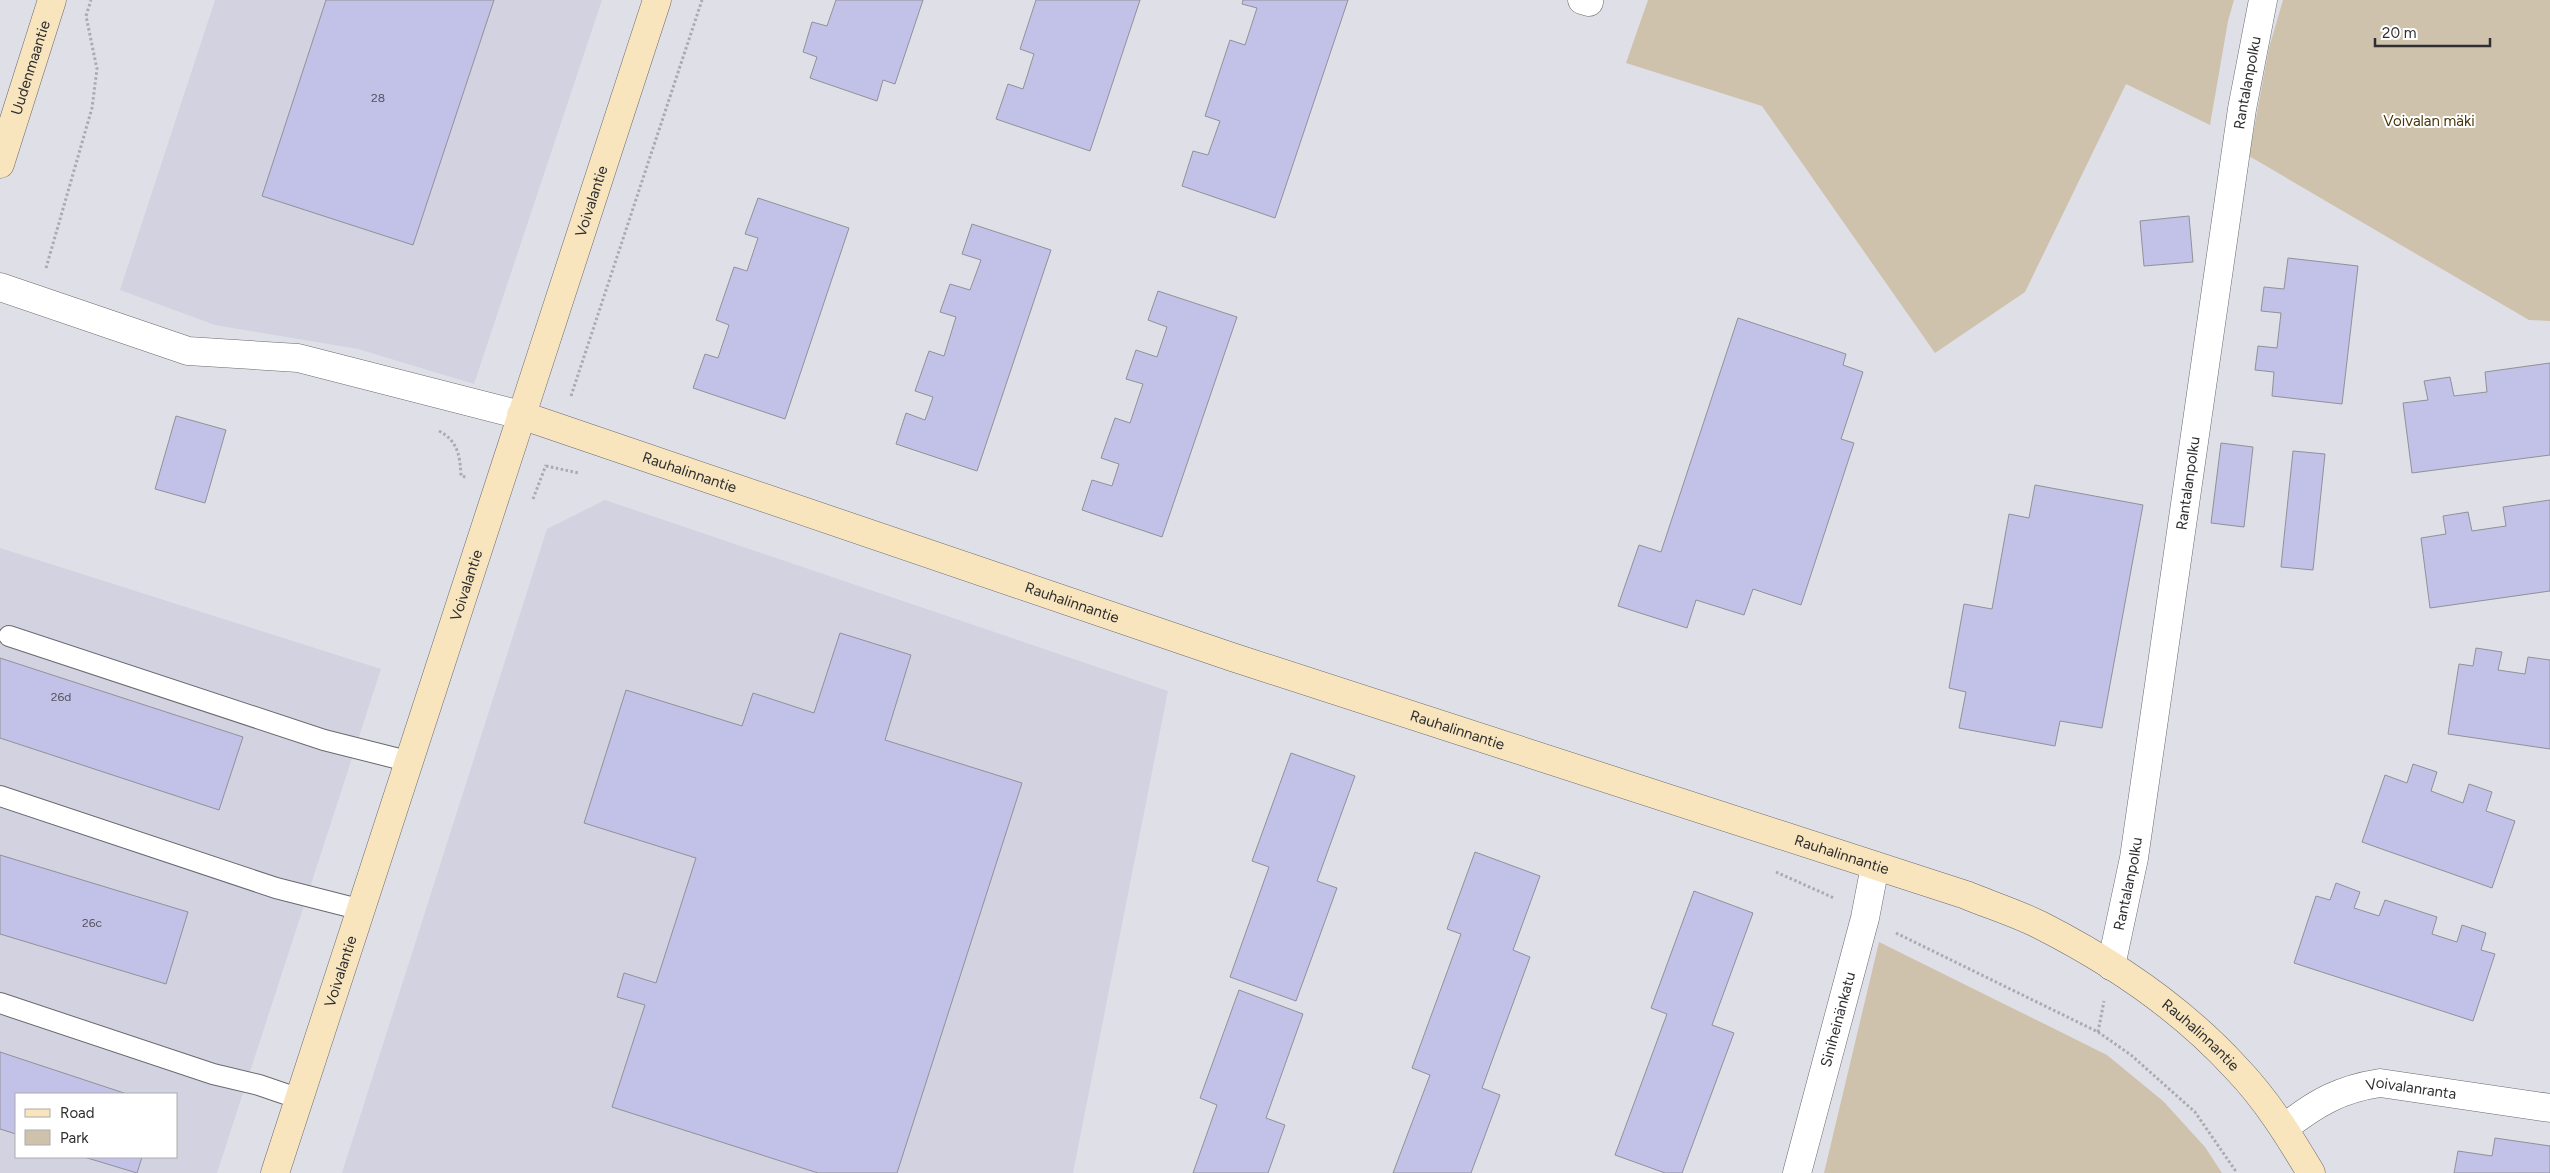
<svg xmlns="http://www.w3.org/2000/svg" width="2550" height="1173" font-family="Figtree,sans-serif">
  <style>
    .built { fill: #d2d2e1; fill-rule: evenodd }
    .green { fill: #cfc2ac }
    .building { fill: #c2c1e7; stroke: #919199 }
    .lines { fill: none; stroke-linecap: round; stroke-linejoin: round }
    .lane-casing { stroke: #696970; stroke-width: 22 }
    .street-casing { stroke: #696970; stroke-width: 29 }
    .secondary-casing { stroke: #696970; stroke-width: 29 }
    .path { stroke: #aaaab0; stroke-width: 3; stroke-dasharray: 2.5 2.5; stroke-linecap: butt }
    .lane { stroke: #fff; stroke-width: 20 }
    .street { stroke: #fff; stroke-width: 28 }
    .secondary { stroke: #f8e5bd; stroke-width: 28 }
    .labels { text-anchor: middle; stroke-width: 4; stroke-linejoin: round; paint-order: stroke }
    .number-label { font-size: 12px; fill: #54545f }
    .street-label { font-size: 15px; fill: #2f2f32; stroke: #fff }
    .park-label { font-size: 15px; fill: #4b3508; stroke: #fff }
  </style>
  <rect width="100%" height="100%" fill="#dfdfe7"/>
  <!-- built -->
  <g class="built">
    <polygon points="215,0 602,0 474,384 358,349 215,325 120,290"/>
    <polygon points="605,500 1168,691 1073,1173 342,1173 547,529"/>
    <path d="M0 548 381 669 217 1173H0ZM16 1094H176V1157H16Z"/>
  </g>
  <!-- green -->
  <g class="green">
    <polygon points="1648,0 2234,0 2228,21 2210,125 2126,84 2025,292 1935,353 1762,106 1626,63"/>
    <polygon points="2283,0 2550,0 2550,321 2529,320 2249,156 2269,48"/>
    <polygon points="1879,942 2107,1055 2163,1101 2205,1147 2222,1173 1824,1173"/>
  </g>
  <!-- building -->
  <g class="building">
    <polygon points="326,0 494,0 413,245 262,196"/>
    <polygon points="836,0 923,0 895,84 883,80 877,101 810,78 817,57 803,52 812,22 827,26"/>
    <polygon points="1036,0 1140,0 1090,151 996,119 1008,84 1023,89 1034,54 1020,49"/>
    <polygon points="1243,0 1348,0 1275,218 1182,186 1193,151 1208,155 1220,121 1205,116 1230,40 1245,45 1257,8 1242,4"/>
    <polygon points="758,198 849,228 785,419 693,388 705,354 718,358 729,325 716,320 734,267 747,271 758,238 745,234"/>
    <polygon points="2189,216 2193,262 2144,266 2140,221"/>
    <polygon points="972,224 1051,250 977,471 896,444 906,413 925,420 933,397 915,391 929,351 944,356 956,317 940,312 950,284 970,290 981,260 962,254"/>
    <polygon points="2288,258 2358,266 2342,404 2272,396 2274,372 2255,370 2258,346 2277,348 2281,313 2261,311 2264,287 2284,289"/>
    <polygon points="1158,291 1237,317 1162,537 1082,510 1092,480 1112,486 1119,464 1101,458 1115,418 1130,423 1143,384 1126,379 1136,350 1157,357 1167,327 1148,320"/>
    <polygon points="1738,318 1846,354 1843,365 1863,372 1841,439 1854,443 1801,605 1753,589 1744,615 1696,600 1687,628 1618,606 1639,545 1661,552"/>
    <polygon points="2550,363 2550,455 2412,473 2403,403 2428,400 2424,381 2450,377 2454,396 2487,392 2485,372"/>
    <polygon points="176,416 226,430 205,503 155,489"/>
    <polygon points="2221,443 2253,447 2244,527 2211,523"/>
    <polygon points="2293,451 2325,454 2313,570 2281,567"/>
    <polygon points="2035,485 2143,505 2102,728 2060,721 2055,746 1959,728 1966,692 1949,688 1964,604 1992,609 2009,514 2029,518"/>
    <polygon points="2550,500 2550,591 2430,608 2421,538 2446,534 2443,516 2468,512 2472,531 2506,526 2503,507"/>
    <polygon points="840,633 911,655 885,740 1022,783 897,1173 818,1173 612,1107 645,1005 617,997 624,973 656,983 696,858 584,823 626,690 742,726 753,693 814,713"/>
    <polygon points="2476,648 2502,652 2498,670 2525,674 2528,657 2550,660 2550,749 2448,734 2459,664 2473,666"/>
    <polygon points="0,658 243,737 219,810 0,738"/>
    <polygon points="1291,753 1355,776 1317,881 1337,888 1296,1001 1230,977 1269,867 1252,861"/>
    <polygon points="2413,764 2437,772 2431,791 2463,803 2469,784 2492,792 2486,811 2515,821 2492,888 2362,842 2385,775 2407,783"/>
    <polygon points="1475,852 1540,876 1513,950 1530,957 1482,1088 1500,1095 1471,1173 1393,1173 1430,1075 1412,1068 1461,934 1447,929"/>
    <polygon points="0,855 188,912 166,984 0,934"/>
    <polygon points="2336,883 2360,892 2354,908 2379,916 2385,900 2437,917 2432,934 2457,942 2462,925 2486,933 2481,950 2495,954 2473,1021 2294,963 2316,896 2330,900"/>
    <polygon points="1694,891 1753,913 1712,1025 1734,1033 1682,1173 1665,1173 1615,1155 1667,1014 1651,1008"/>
    <polygon points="1239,990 1303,1014 1266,1118 1285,1125 1268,1173 1193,1173 1217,1105 1200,1098"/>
    <polygon points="0,1052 127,1094 16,1094 16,1134 0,1129"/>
    <polygon points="2495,1138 2550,1146 2550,1173 2454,1173 2458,1151 2492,1156"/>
    <polygon points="84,1157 142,1157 137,1173"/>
  </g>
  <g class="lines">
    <defs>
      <g id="lane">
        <polyline points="9,636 324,740 411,762"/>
        <polyline points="0,796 276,888 362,910"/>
        <polyline points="0,1003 213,1074 259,1085 300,1099"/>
      </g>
      <g id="street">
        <polyline points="1582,0 1589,2"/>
        <polyline points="0,287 188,351 298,358 521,415"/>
        <path id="s1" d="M2111 966 2134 858 2242 109 2263 0"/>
        <path id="s2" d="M2284 1128C2316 1103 2340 1089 2380 1083L2550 1108"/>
        <path id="s3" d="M1797 1173 1865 918 1875 866"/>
      </g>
      <g id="secondary">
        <path id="s4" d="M0 164 52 0"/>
        <path id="s5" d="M521 415 1232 657 1966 895C1990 905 2016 913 2040 925 2111 961 2182 1009 2236 1068 2266 1099 2289 1136 2311 1173"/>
        <path id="s6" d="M275 1173 657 0"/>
      </g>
    </defs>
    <!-- lane casing -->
    <use href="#lane" class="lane-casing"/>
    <!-- street casing -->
    <use href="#street" class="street-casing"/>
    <!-- secondary casing -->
    <use href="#secondary" class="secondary-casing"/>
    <!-- path -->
    <g class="path">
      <polyline points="46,268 92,108 97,69 86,16 91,0"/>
      <polyline points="571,396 702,0"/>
      <path d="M439 431C458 441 460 456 461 476L466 477"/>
      <polyline points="546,466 579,473"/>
      <polyline points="533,499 546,465"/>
      <polyline points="1776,872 1834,898"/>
      <polyline points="1896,933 2098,1032 2131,1055 2195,1112 2237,1173"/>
      <polyline points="2098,1032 2104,1001"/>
    </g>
    <!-- lane -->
    <use href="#lane" class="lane"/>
    <!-- street -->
    <use href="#street" class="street"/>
    <!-- secondary -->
    <use href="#secondary" class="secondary"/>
  </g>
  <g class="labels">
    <!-- number labels -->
    <g class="number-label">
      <text x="378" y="102">28</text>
      <text x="61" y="701">26d</text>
      <text x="92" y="927">26c</text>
    </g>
    <!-- street labels -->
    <g class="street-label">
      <text dy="5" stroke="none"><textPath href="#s4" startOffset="101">Uudenmaantie</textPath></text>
      <text dy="5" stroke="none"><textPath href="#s1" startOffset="894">Rantalanpolku</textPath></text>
      <text dy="5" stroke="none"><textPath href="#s6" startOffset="1022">Voivalantie</textPath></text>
      <text dy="5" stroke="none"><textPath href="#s5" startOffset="178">Rauhalinnantie</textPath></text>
      <text dy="5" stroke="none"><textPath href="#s1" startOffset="489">Rantalanpolku</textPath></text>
      <text dy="5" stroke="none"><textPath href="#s6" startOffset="618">Voivalantie</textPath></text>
      <text dy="5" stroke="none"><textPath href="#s5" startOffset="582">Rauhalinnantie</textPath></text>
      <text dy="5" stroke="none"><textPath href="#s5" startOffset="988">Rauhalinnantie</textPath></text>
      <text dy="5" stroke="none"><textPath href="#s5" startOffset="1392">Rauhalinnantie</textPath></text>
      <text dy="5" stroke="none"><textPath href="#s1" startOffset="84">Rantalanpolku</textPath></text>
      <text dy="5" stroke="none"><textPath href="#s6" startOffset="212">Voivalantie</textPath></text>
      <text dy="5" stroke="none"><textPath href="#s3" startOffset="159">Siniheinänkatu</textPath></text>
      <text dy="5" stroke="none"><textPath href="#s5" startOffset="1798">Rauhalinnantie</textPath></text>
      <text dy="5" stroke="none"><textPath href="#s2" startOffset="139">Voivalanranta</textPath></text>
    </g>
    <!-- park labels -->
    <g class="park-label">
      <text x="2429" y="126">Voivalan mäki</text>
    </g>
  </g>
  <!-- legend -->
  <rect x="15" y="1093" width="162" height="65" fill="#ffffff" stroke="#acacad"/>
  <rect x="25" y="1109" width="25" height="8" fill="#f8e5bd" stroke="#acacad"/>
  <text x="60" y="1118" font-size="15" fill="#2f2f32">Road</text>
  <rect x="25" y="1130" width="25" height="15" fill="#cfc2ac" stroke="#acacad"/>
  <text x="60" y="1143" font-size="15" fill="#2f2f32">Park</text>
  <!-- scale -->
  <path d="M2375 38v8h115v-8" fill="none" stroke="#2f2f32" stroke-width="2.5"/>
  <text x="2382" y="38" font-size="15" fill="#2f2f32" stroke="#ffffff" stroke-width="4" paint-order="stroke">20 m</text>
</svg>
